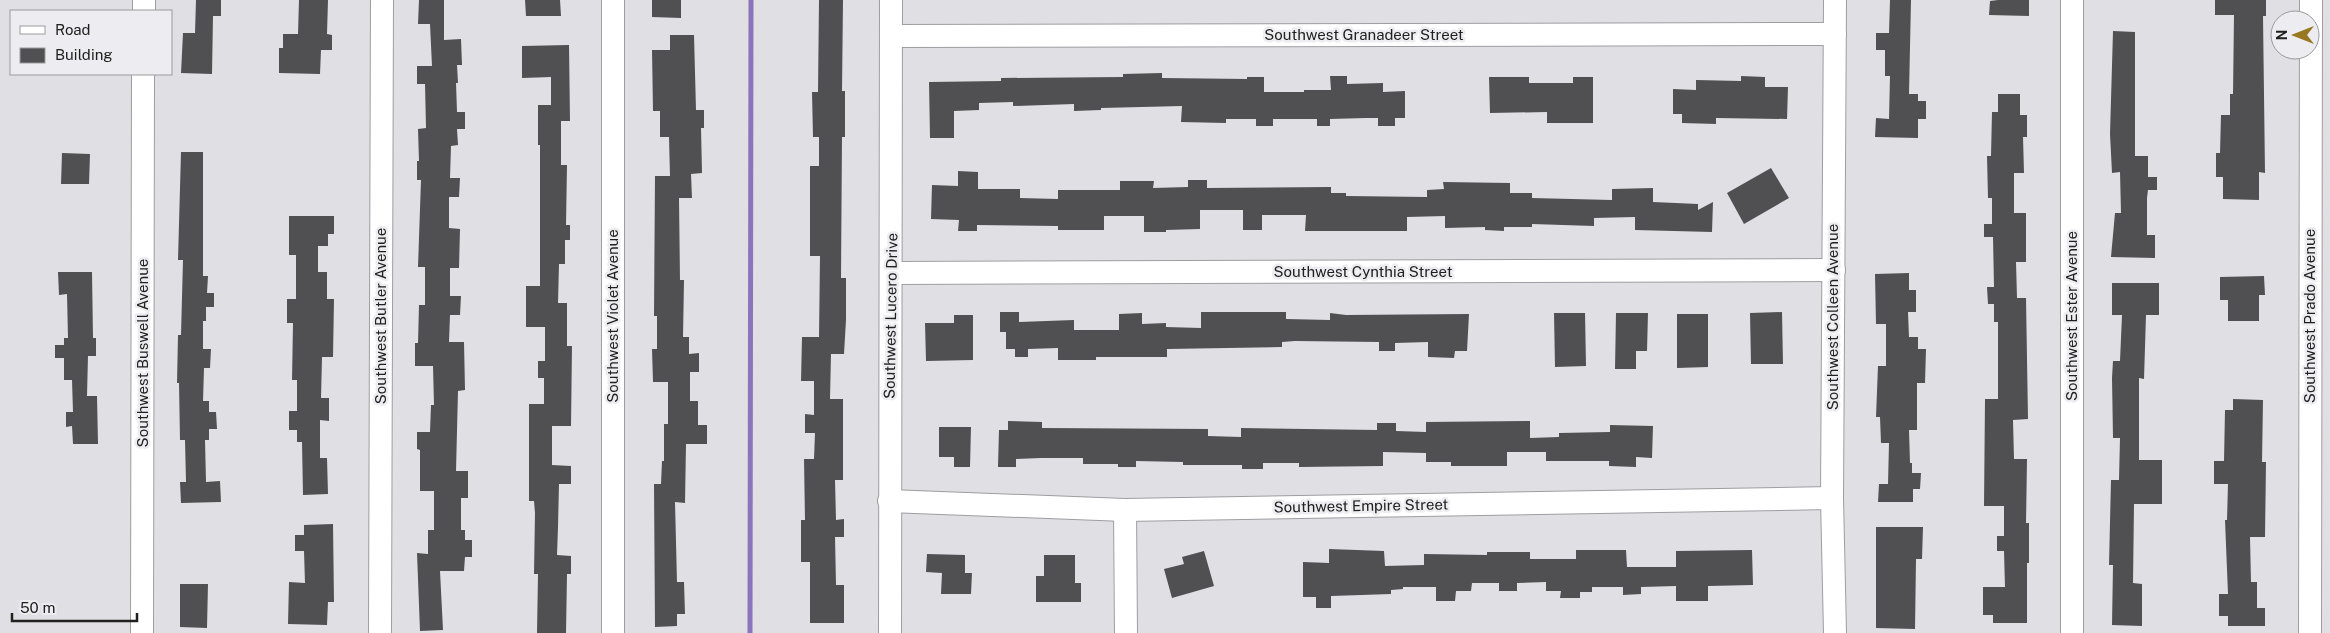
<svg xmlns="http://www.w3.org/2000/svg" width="2330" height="633" font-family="'Public Sans',sans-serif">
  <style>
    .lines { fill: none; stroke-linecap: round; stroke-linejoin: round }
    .stream { stroke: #8a75bc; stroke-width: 5 }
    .building { fill: #505053 }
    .minor-casing { stroke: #9e9da1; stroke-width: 24 }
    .minor { stroke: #fff; stroke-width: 22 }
    .labels { text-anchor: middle; stroke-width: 5; stroke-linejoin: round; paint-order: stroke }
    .street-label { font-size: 15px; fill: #202021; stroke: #edecf0 }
  </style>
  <rect width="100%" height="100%" fill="#e0dfe3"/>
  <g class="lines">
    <!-- stream -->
    <polyline class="stream" points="750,633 751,0"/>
  </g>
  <!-- building -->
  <g class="building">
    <polygon points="196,0 221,0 221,16 213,16 212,74 181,73 183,33 195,33"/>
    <polygon points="299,0 328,0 327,34 332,35 332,50 321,50 320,74 279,73 279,48 283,48 283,34 298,34"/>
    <polygon points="419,0 444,0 444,40 461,39 462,65 457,65 458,83 456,83 457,112 465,112 465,129 457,129 458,145 451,146 450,178 460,178 459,197 449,197 449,228 460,229 459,268 450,268 450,296 461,296 460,315 450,315 449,342 464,342 465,390 458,391 456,471 468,471 468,498 461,498 461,530 465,530 465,540 472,540 472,557 465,557 464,571 440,571 443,630 420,631 417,553 428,554 428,530 434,530 434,491 420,491 420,450 417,449 417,432 430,432 431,405 434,405 433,366 415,366 415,343 418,343 419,305 425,305 425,267 418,267 421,180 417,180 417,161 419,161 418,129 426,128 425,84 417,84 417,66 432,66 430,24 418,24"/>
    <polygon points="525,0 560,0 561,16 526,16"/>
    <polygon points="652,0 681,0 681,18 652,17"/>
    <polygon points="819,0 843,0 842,91 845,91 845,137 842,137 841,278 846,278 846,320 844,354 831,354 830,399 843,399 843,480 835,480 836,520 844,519 844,537 835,537 836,585 844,585 844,623 810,623 810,562 801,562 801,520 805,520 804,459 814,459 815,433 805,433 805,414 814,415 814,381 801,381 802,337 819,337 820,256 810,256 810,166 819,166 819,137 813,137 812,92 818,92"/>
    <polygon points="1890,0 1911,0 1909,94 1918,94 1918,101 1926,101 1926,119 1918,119 1918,138 1875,137 1876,118 1889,119 1890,76 1885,76 1885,50 1876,50 1876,33 1889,33"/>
    <polygon points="1998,0 2029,0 2029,16 1989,15 1990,1"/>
    <polygon points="2215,0 2266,0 2266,16 2263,16 2265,173 2259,172 2259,200 2223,199 2223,177 2216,177 2216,153 2220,153 2221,115 2230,115 2230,94 2233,94 2234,15 2215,15"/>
    <polygon points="2113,31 2135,32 2135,156 2148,156 2148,177 2157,177 2157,190 2148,190 2147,198 2147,235 2155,235 2155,258 2111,257 2115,213 2121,213 2120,172 2112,173 2110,134"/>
    <polygon points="670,35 694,35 696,110 704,110 704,128 701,128 702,173 691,174 692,198 679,198 680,280 684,280 683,337 689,337 689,354 699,353 699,372 690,372 690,401 698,401 698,425 707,425 707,444 686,444 685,503 675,502 677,582 684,582 685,614 677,614 677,626 655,627 654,484 661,484 662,461 664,461 664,424 668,424 668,382 653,382 652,349 657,349 657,316 654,316 655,176 670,176 669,137 660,137 660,111 653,111 652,50 670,50"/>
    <polygon points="569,45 570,121 561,121 561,165 567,165 566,225 570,225 570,240 565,240 565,264 559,264 558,303 567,303 567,346 572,346 571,426 552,426 552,465 571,466 571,484 559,484 558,527 557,555 571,556 571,574 567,574 566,633 537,633 538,574 534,574 535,513 534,501 529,501 529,404 544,404 544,378 538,378 538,361 545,361 545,327 526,327 526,286 540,286 540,145 538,145 538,105 551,105 551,77 522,78 522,46"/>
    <polygon points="1162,73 1162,78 1247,79 1247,77 1264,77 1264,92 1304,92 1304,90 1331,90 1330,76 1347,76 1347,84 1383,83 1383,92 1405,91 1405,118 1395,118 1395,126 1378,126 1378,118 1366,118 1330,119 1330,126 1317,126 1317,119 1273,119 1273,126 1256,126 1256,119 1226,119 1226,123 1181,122 1182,106 1101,108 1101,110 1074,111 1074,104 1013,106 1013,102 979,103 979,110 954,111 954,138 930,138 929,82 1001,81 1001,78 1123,77 1123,74"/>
    <polygon points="1741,76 1765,77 1765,87 1788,87 1787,119 1716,118 1716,124 1682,123 1682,114 1673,114 1673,89 1696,90 1696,80 1741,81"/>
    <polygon points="1489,77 1529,77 1529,83 1573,83 1573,77 1593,77 1593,123 1547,123 1547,112 1490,113"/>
    <polygon points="1998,94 2020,94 2020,115 2027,115 2027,137 2023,137 2024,173 2014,173 2014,213 2026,213 2026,262 2016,262 2017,298 2026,298 2028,419 2013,420 2014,459 2027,459 2026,523 2029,523 2029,563 2027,563 2027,623 1993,623 1993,615 1983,615 1983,587 2005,587 2004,551 1997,551 1997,536 2004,536 2004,506 1984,506 1985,399 1998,399 1998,322 1994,322 1994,304 1988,304 1987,287 1994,287 1993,237 1984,237 1984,224 1992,224 1992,198 1988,198 1987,156 1991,156 1992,112 1998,112"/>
    <polygon points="181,152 203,152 203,276 208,276 207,293 214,293 214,307 206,307 206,321 203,321 203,349 211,349 210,368 204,368 203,401 209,401 209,412 216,412 217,429 209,429 209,440 205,440 206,482 220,481 221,502 181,503 180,482 186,482 185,440 180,440 179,383 177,383 178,335 181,335 183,260 178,260"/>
    <polygon points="62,153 90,154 89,184 61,184"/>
    <polygon points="1771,168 1789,198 1744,224 1727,193"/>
    <polygon points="958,171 978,172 978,189 1020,189 1020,198 1058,199 1058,190 1120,190 1120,181 1154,181 1153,188 1188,187 1188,180 1207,180 1207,188 1331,187 1331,193 1346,193 1346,196 1427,197 1427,190 1444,189 1443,182 1510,183 1510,193 1532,193 1532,198 1612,200 1612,189 1653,188 1653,202 1698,204 1698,210 1713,202 1712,232 1635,230 1635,217 1594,218 1594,226 1532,224 1532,227 1504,227 1504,231 1485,230 1485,227 1445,228 1445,216 1407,217 1407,231 1305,231 1306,215 1262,215 1262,230 1243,230 1243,210 1200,210 1200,229 1166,230 1166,232 1144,232 1144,216 1104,216 1104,230 1058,230 1058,226 977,225 977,231 958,231 959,220 931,219 932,185 958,186"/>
    <polygon points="289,216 334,216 334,234 328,234 328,246 318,246 318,272 327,272 327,299 334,299 333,357 322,357 321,398 329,398 329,421 320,420 320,458 327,458 328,494 303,495 302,442 297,442 297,430 289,430 289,411 297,411 297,380 292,380 293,323 287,323 287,299 296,299 296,255 289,255"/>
    <polygon points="58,272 92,272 93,338 96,338 96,356 88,356 87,396 97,396 98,444 73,444 72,426 66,427 66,412 73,412 72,380 64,380 64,358 55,358 55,345 64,345 64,338 68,338 67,294 59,295"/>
    <polygon points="1909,273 1909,290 1916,290 1916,312 1908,312 1909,337 1918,337 1918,349 1926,349 1925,383 1917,383 1917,430 1909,430 1910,463 1912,463 1912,473 1921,473 1920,489 1913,489 1913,502 1878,502 1879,484 1888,484 1889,443 1881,443 1880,417 1876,417 1878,366 1886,366 1886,324 1876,324 1875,274"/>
    <polygon points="2264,276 2265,295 2259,295 2259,321 2228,321 2228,300 2220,300 2220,277"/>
    <polygon points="2112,283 2159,283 2159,315 2146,315 2144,379 2139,378 2139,460 2162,460 2162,504 2134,504 2133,583 2142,584 2142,626 2112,625 2113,565 2109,565 2111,480 2119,480 2120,438 2113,438 2112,378 2113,361 2120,361 2122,315 2112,315"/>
    <polygon points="1000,312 1019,312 1019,322 1074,320 1074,330 1119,330 1119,314 1142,313 1142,324 1166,323 1166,327 1201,328 1201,312 1286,312 1286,319 1330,320 1330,313 1346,315 1469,314 1467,351 1455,351 1454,358 1428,357 1428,342 1395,343 1395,351 1379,351 1379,342 1295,341 1282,342 1282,347 1167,349 1167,357 1096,357 1096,360 1058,360 1058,348 1028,349 1028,357 1015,357 1015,349 1006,349 1006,332 1000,332"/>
    <polygon points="1782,312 1783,364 1751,364 1750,313"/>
    <polygon points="1554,313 1585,313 1586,366 1555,367"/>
    <polygon points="1616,313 1648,313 1647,351 1636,351 1636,369 1615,369"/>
    <polygon points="1677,314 1708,314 1708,367 1677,368"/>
    <polygon points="954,315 973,315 973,360 926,361 925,323 954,323"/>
    <polygon points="2233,399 2263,400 2262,462 2266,462 2265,537 2250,537 2251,582 2257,582 2257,608 2265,608 2265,626 2228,626 2228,616 2219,616 2219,594 2228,594 2225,520 2227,520 2228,484 2214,484 2214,461 2224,461 2225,410 2233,410"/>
    <polygon points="1008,421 1042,422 1042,428 1208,429 1208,436 1241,437 1241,428 1377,430 1377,423 1396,423 1396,431 1426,432 1426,422 1530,421 1530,438 1559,437 1559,433 1610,432 1610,425 1653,426 1652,458 1636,457 1636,467 1609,466 1609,461 1546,461 1546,452 1507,452 1507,466 1451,466 1451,462 1426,462 1426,453 1383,452 1383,466 1299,467 1299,463 1263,463 1263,469 1242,469 1242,465 1183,465 1183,462 1136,461 1136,467 1118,467 1118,464 1083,464 1083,458 1041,458 1016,459 1016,467 998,467 999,430 1008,430"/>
    <polygon points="939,427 971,427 970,467 954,467 954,457 939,457"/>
    <polygon points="333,524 334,602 328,602 327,625 288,624 289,582 305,583 304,551 295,551 295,535 304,535 304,525"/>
    <polygon points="1876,527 1923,527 1922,559 1916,559 1915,629 1876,628"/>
    <polygon points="1329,549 1384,551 1385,566 1424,565 1424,554 1487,555 1487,552 1530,552 1530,559 1576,559 1576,550 1626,550 1627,567 1676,567 1676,551 1752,550 1753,585 1708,586 1708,601 1676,601 1676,586 1641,587 1641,594 1623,595 1623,587 1592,587 1592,592 1580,592 1580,598 1560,598 1561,591 1546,591 1546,582 1517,583 1517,591 1499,591 1499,583 1472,583 1471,591 1456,591 1455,601 1436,601 1436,587 1403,587 1403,589 1391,590 1391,594 1331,596 1331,608 1316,608 1316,597 1303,597 1303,562 1329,563"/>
    <polygon points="1204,551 1214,586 1172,598 1164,569 1184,564 1182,557"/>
    <polygon points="927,554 965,555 965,573 972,573 971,594 941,594 942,573 926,572"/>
    <polygon points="1044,555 1075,555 1075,583 1081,583 1081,602 1036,602 1036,576 1044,576"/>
    <polygon points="180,584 208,584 207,628 180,627"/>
  </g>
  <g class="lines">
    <defs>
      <g id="minor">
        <polyline points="613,0 613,633"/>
        <polyline points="2072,0 2072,633"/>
        <polyline points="144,11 144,0"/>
        <polyline points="892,36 1835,34"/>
        <polyline points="892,273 1834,270"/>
        <polyline points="889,501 1125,510 1832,498"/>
        <polyline points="1125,510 1126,633"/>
        <polyline points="142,633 143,74"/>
        <polyline points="380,633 382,0"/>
        <polyline points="890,633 891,0"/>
        <polyline points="1835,633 1832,498 1835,0"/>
        <polyline points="2310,633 2311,0"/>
      </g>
    </defs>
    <!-- minor casing -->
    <use href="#minor" class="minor-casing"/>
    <!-- minor -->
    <use href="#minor" class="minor"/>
  </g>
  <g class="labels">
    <!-- street labels -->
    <g class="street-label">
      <text x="1364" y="40">Southwest Granadeer Street</text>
      <text x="1363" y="277">Southwest Cynthia Street</text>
      <text transform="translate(381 316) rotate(-90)" y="5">Southwest Butler Avenue</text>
      <text transform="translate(613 316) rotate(-90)" y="5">Southwest Violet Avenue</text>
      <text transform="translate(891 316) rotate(-89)" y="5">Southwest Lucero Drive</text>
      <text transform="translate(2072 316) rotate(-90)" y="5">Southwest Ester Avenue</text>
      <text transform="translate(2310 316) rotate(-90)" y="5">Southwest Prado Avenue</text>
      <text transform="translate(1833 317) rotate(-90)" y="5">Southwest Colleen Avenue</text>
      <text transform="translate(143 353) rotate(-90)" y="5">Southwest Buswell Avenue</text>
      <text transform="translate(1361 506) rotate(-1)" y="5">Southwest Empire Street</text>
    </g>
  </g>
  <!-- legend -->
  <rect x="10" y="10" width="162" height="65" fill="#edecf0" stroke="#9b9a9d"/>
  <rect x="20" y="26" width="25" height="8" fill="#ffffff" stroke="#9b9a9d"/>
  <text x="55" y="35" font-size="15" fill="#202021">Road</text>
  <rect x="20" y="48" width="25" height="15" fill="#505053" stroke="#9b9a9d"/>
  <text x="55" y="60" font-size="15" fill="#202021">Building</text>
  <!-- north arrow -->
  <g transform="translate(2295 35) rotate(270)"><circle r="24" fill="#edecf0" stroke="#9b9a9d"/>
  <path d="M0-4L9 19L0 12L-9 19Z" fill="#977720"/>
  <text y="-8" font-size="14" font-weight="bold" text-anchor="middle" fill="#202021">N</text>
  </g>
  <!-- scale -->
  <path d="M12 613v8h125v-8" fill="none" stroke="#202021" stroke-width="2.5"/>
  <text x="20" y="613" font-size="15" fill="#202021" stroke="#edecf0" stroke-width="4" paint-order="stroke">50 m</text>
</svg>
